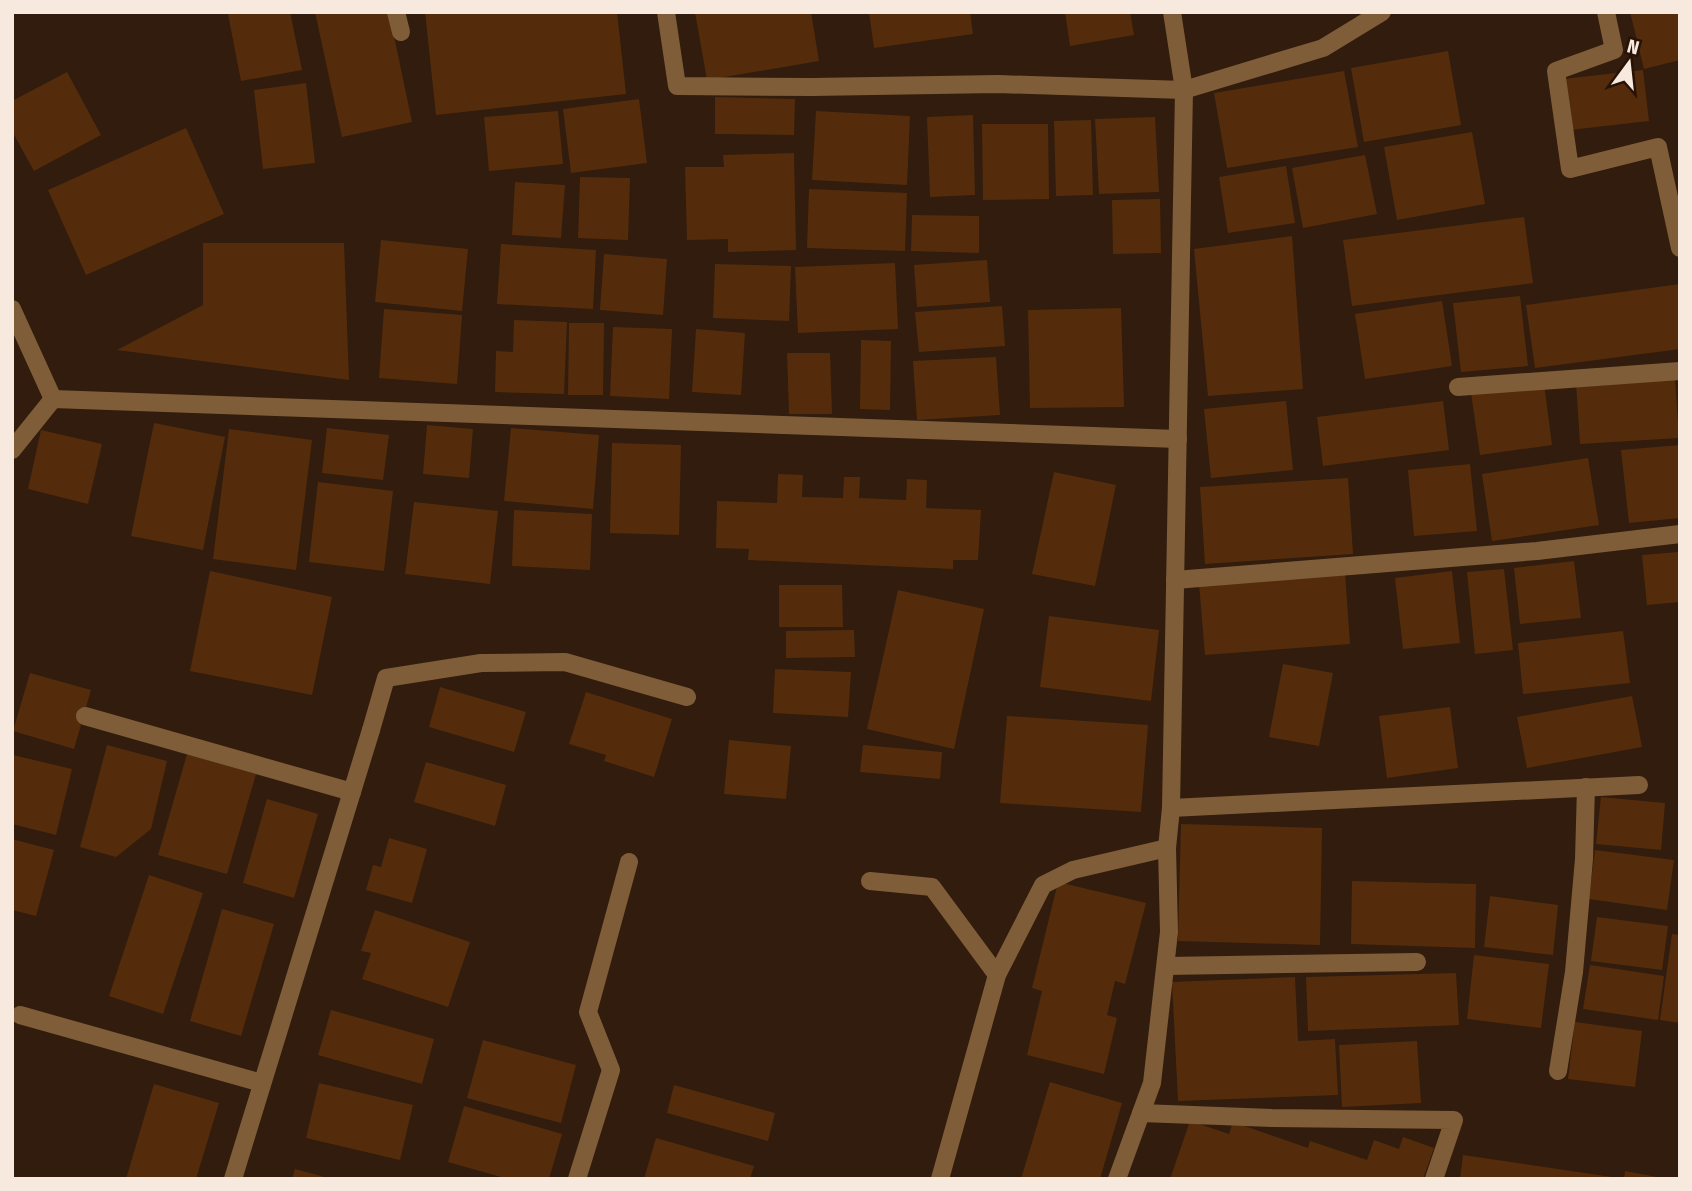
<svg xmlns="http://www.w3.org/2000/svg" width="1692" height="1191" font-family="'Fira Sans Condensed',sans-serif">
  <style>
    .building { fill: #542c0b }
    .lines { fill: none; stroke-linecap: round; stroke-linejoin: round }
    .service { stroke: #7f5d38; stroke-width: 18 }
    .minor { stroke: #7f5d38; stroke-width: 18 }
  </style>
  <rect width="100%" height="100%" fill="#311c0d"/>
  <!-- building -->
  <g class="building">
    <polygon points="234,12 290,12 302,70 241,81 228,14"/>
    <polygon points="315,12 389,12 412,122 342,137"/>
    <polygon points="425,12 617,12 626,94 436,115"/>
    <polygon points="695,12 811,12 819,61 707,80"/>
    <polygon points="869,12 970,12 973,34 874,48"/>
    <polygon points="1065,12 1130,12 1134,35 1070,46"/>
    <polygon points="1630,12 1680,12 1680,60 1644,69"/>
    <polygon points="1448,51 1461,125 1364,142 1351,68"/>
    <polygon points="1643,70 1649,121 1570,130 1563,79"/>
    <polygon points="1344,71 1358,147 1227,168 1214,93"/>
    <polygon points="67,72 101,135 34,171 12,131 12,101"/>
    <polygon points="306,83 315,163 263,169 254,90"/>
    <polygon points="715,97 795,99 794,135 715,134"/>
    <polygon points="639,99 647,163 571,173 563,109"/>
    <polygon points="558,111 563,164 489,171 484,117"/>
    <polygon points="816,111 910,116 907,185 812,180"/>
    <polygon points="973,115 975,195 930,197 927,117"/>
    <polygon points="1155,117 1159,192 1099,194 1095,119"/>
    <polygon points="1091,120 1093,195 1056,196 1054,121"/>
    <polygon points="982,124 1048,124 1049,199 983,200"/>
    <polygon points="186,128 224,214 86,275 48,190"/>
    <polygon points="1472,132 1485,204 1397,220 1384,147"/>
    <polygon points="794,153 796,250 728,252 728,239 687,240 685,167 724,167 723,155"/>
    <polygon points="1365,155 1377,214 1303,228 1292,168"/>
    <polygon points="1286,166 1295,223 1228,233 1219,177"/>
    <polygon points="580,177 630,178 628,240 578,238"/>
    <polygon points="515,182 565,185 561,238 512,235"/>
    <polygon points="809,189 907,193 905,251 807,248"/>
    <polygon points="1160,199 1161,253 1113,254 1112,200"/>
    <polygon points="912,215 979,216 979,253 911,251"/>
    <polygon points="1524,217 1533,283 1352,306 1343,240"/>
    <polygon points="1292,236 1303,389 1208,396 1194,249"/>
    <polygon points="381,240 468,249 462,311 375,302"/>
    <polygon points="203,243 344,243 349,380 117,350 203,305"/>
    <polygon points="501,244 596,250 593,309 497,304"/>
    <polygon points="604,254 667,259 663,315 600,310"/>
    <polygon points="987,260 990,302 917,307 914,265"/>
    <polygon points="895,263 898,329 798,333 795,267"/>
    <polygon points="715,264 791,266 789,321 713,318"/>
    <polygon points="1680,284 1680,349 1535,368 1526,305"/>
    <polygon points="1520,296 1528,366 1461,372 1453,303"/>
    <polygon points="1442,301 1452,366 1365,379 1355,314"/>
    <polygon points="1002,306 1005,346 919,352 915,312"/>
    <polygon points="1121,308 1124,407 1030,408 1028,310"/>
    <polygon points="384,309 462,315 457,384 379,378"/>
    <polygon points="514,320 567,322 564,394 495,392 496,351 513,352"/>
    <polygon points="569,323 604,323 603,395 568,395"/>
    <polygon points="613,327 672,329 669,399 610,396"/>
    <polygon points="696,329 745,333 741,395 692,392"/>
    <polygon points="861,340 891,341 890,410 860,409"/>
    <polygon points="787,353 830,353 832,414 789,414"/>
    <polygon points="996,357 1000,415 917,420 913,361"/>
    <polygon points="1675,378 1679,438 1580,444 1576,383"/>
    <polygon points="1544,383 1552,445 1480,455 1471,393"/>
    <polygon points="1286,401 1293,470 1211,478 1204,409"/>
    <polygon points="1443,401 1449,450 1323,466 1317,417"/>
    <polygon points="154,423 225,437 203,550 131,536"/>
    <polygon points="427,425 473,429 469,478 423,474"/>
    <polygon points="327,428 389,435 383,480 322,473"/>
    <polygon points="511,428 599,435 593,509 504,501"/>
    <polygon points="229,429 312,440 296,570 213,559"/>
    <polygon points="41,430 102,444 88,504 28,489"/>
    <polygon points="612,443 681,445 679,535 610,533"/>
    <polygon points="1680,445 1680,518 1629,523 1621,450"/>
    <polygon points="1588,458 1599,525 1492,541 1482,474"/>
    <polygon points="1470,464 1477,531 1414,536 1408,470"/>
    <polygon points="1054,472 1116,485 1095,586 1032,574"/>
    <polygon points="778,474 803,475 802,497 843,498 844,477 860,477 859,498 906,500 907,479 927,480 926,508 981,510 978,560 953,560 953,569 748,560 749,549 716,548 717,501 777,503"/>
    <polygon points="1348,478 1353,554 1205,564 1200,487"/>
    <polygon points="318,482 393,491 384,571 309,562"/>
    <polygon points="414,502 498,511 490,584 405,574"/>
    <polygon points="514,510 592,514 590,570 512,566"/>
    <polygon points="1678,552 1680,602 1647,605 1642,555"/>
    <polygon points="1574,561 1581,618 1520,624 1514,568"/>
    <polygon points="1504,569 1513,650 1475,654 1467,572"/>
    <polygon points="210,571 332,597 312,695 190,671"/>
    <polygon points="1452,571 1460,643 1403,649 1395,578"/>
    <polygon points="1345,573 1350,644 1205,655 1199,584"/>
    <polygon points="779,585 842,585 843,627 779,627"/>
    <polygon points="898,590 984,609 954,749 867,729"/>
    <polygon points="1049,616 1159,630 1151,701 1040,687"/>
    <polygon points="854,630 855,657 786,658 786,631"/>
    <polygon points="1623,631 1630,683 1523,694 1518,643"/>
    <polygon points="1283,664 1333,673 1319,746 1269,737"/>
    <polygon points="775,669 851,672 848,717 773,713"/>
    <polygon points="30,673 91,690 74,749 13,731"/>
    <polygon points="440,687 526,712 514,752 429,727"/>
    <polygon points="586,692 672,719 654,777 604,761 606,755 569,744"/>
    <polygon points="1632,696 1642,747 1527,768 1517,717"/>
    <polygon points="1450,707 1458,768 1387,778 1379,716"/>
    <polygon points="1007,716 1148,725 1141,812 1000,803"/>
    <polygon points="729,740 791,746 786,799 724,794"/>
    <polygon points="107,745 167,761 151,829 116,857 80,847"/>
    <polygon points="863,745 942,752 940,779 860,772"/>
    <polygon points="187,754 256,774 227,874 158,855"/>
    <polygon points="13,755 72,769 56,835 12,824"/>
    <polygon points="426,762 506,785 495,826 414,802"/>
    <polygon points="1601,797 1665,803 1661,850 1596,844"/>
    <polygon points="267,799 318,814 294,898 243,883"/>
    <polygon points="1181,824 1322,828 1320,945 1178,941"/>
    <polygon points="389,838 427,849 412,903 366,890 373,865 381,867"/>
    <polygon points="12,839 54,850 36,916 12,910"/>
    <polygon points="1595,850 1674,860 1667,910 1589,899"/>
    <polygon points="149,875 203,893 163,1014 109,996"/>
    <polygon points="1352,881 1476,884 1475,948 1351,944"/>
    <polygon points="1058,882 1146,903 1125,984 1115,981 1107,1015 1117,1018 1104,1074 1027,1055 1042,991 1032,988"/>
    <polygon points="1490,896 1558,905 1553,955 1484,947"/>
    <polygon points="222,909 274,924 241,1036 190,1021"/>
    <polygon points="375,910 470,942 448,1007 362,979 371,953 361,951"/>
    <polygon points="1597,917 1668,926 1662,970 1591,961"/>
    <polygon points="1672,934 1680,935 1680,1023 1660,1020"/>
    <polygon points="1474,955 1549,964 1541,1028 1467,1019"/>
    <polygon points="1590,965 1664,976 1658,1020 1583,1009"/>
    <polygon points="1456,973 1459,1025 1308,1031 1306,977"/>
    <polygon points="1295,977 1298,1041 1335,1039 1338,1095 1178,1101 1172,982"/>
    <polygon points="331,1010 434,1039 422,1084 318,1055"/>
    <polygon points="1575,1022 1642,1031 1635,1087 1568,1079"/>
    <polygon points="483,1040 576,1065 561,1123 467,1098"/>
    <polygon points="1417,1041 1421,1103 1342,1107 1339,1045"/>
    <polygon points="1050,1082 1122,1103 1100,1179 1021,1179"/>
    <polygon points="319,1083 413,1105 400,1160 306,1138"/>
    <polygon points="154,1084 219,1103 196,1179 126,1179"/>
    <polygon points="674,1085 775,1113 768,1141 667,1113"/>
    <polygon points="464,1106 562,1134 549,1179 508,1179 448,1162"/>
    <polygon points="1190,1121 1229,1134 1233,1122 1308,1148 1310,1141 1367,1160 1374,1140 1399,1149 1403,1137 1434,1148 1423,1179 1170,1179"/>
    <polygon points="656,1138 754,1166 750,1179 644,1179"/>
    <polygon points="1463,1155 1612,1177 1612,1179 1460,1179"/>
    <polygon points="295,1169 328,1178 328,1179 292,1179"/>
    <polygon points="1625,1171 1657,1177 1656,1179 1624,1179"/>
  </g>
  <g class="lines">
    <!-- service -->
    <polyline class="service" points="371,730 386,678 481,663 565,662 687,697"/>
    <!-- minor -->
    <g class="minor">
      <polyline points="396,12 401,32"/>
      <polyline points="666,12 677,86 812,87 998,84 1184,90 1323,48 1382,12"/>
      <polyline points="1606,12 1614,50 1556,71 1570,169 1658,147 1680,248"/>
      <polyline points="12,309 53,399"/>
      <polyline points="1458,387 1680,371"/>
      <polyline points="53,399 1178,439"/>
      <polyline points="12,450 53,399"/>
      <polyline points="1175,580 1537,551 1680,534"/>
      <polyline points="85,716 352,792"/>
      <polyline points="1171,808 1639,785"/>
      <polyline points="870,881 932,887 997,975"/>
      <polyline points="1166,966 1417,962"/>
      <polyline points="20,1015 262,1083"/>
      <polyline points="1558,1071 1574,972 1584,859 1586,787"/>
      <polyline points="1141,1113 1272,1118 1454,1120 1434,1179"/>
      <polyline points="233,1179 371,730"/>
      <polyline points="577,1179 611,1070 588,1012 629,862"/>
      <polyline points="940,1179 997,975 1043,885 1073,870 1167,848"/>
      <polyline points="1117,1179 1152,1083 1169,932 1167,848 1171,808 1184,90 1172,12"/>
    </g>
  </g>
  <!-- border -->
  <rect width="1692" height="1191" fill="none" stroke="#f8e9df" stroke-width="28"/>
  <!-- north arrow -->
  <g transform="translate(1629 63) rotate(15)" stroke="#271205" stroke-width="5" paint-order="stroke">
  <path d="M0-5L12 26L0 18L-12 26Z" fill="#f8e9df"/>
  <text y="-10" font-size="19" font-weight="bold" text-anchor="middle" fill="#f8e9df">N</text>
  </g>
</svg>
